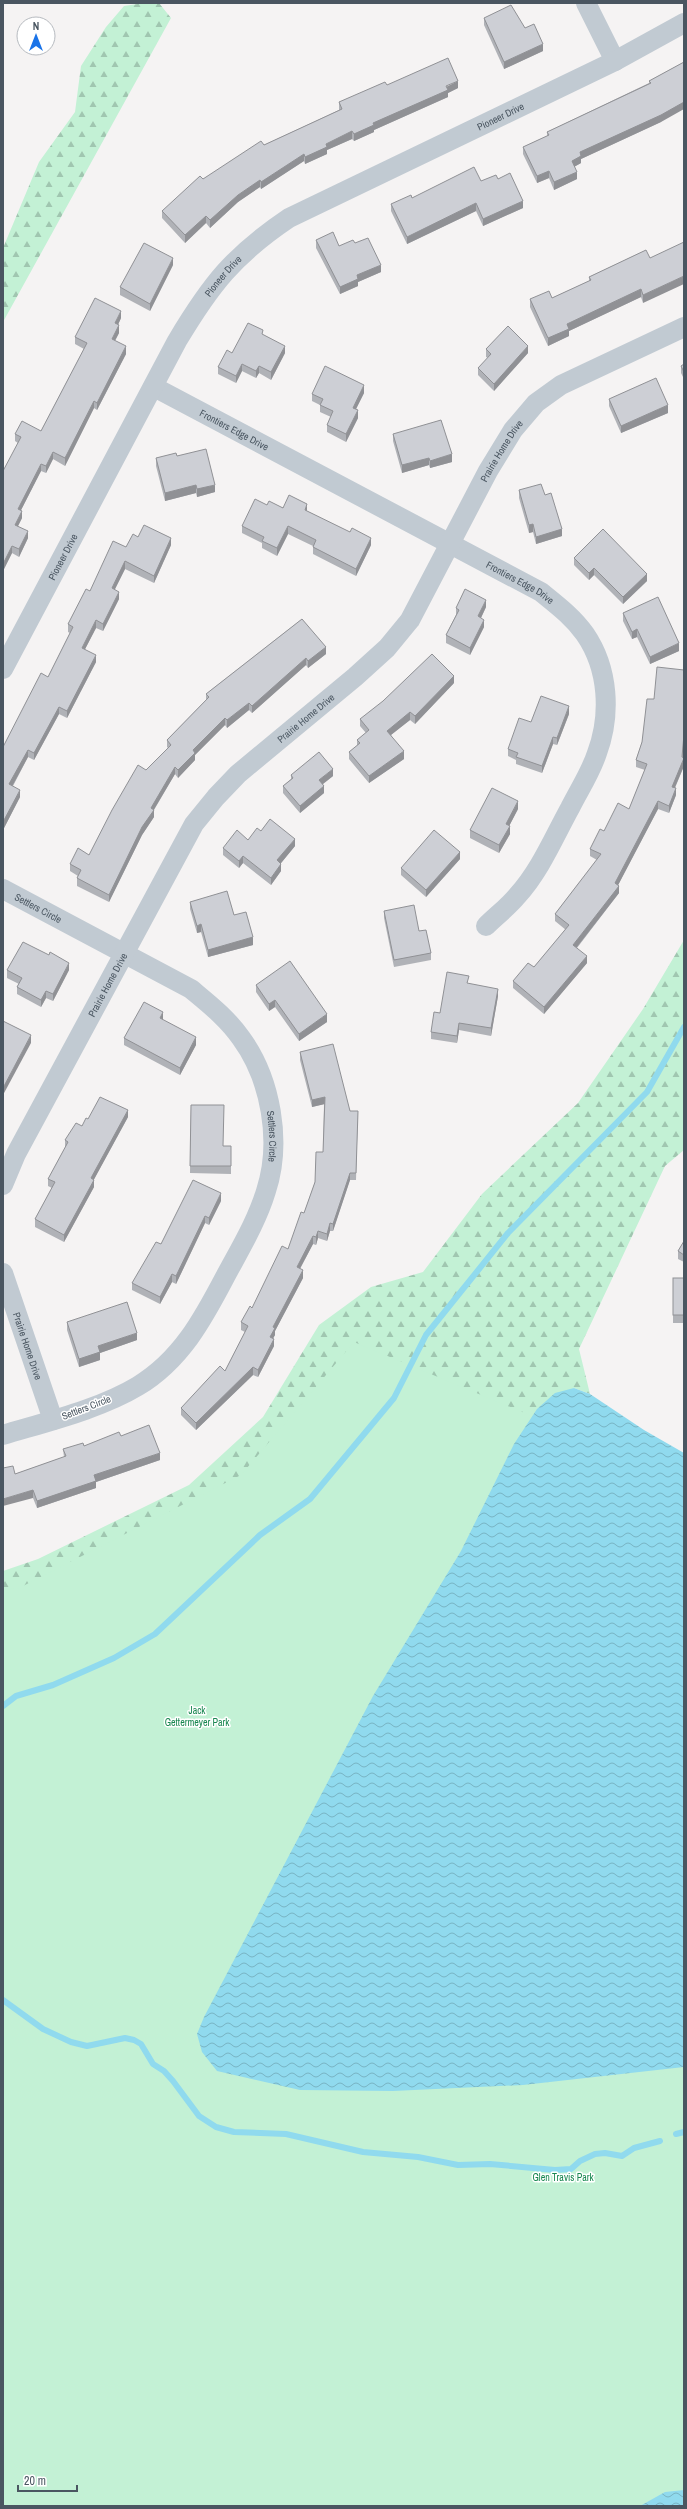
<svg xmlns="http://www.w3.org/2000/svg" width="687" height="2509" font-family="'Archivo Narrow',sans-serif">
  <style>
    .forest { fill: url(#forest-firs) }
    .green { fill: #c3f1d5 }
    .water { fill: url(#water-waves) }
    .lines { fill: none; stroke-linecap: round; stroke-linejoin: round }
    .stream { stroke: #90daee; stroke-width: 6 }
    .minor { stroke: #c1cad2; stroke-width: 20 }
    .wall { fill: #b0b2b7 }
    .shaded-wall { fill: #909195 }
    .building { fill: #cdcfd5; stroke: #909195 }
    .labels { text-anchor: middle; stroke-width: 3; stroke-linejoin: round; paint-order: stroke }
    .street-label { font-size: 10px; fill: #4a5661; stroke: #fff }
    .park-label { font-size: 10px; fill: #17864f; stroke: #fff }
  </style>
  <defs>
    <pattern id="forest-firs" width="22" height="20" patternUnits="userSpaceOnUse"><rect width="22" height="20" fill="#c3f1d5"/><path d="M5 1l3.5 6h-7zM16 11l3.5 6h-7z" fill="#a0c6b0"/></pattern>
    <pattern id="water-waves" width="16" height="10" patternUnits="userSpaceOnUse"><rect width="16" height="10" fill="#90daee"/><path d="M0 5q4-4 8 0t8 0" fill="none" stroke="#78b4c4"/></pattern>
  </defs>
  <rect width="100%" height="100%" fill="#f5f3f3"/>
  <!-- forest -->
  <g class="forest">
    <polygon points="144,3 159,3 171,18 3,322 3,248 39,162 75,112 81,66 106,27 124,6"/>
    <polygon points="684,940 684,1150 665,1166 579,1349 590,1394 574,1388 514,1444 3,2044 3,1571 38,1559 189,1485 263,1417 319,1325 371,1287 423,1272 482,1194 578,1103 643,1009"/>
  </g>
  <!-- green -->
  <polygon class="green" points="354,1342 575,1434 684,2034 684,2506 3,2506 3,1590 19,1588 241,1475"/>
  <!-- water -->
  <g class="water">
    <polygon points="574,1388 590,1394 644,1430 684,1453 684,2067 523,2085 393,2091 300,2090 217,2071 202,2052 197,2034 204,2017 373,1696 461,1551 514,1444 537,1409 555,1393"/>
    <polygon points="684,2490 684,2506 640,2506 665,2492"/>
  </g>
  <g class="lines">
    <!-- stream -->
    <g class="stream">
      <polyline points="3,1706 16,1696 53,1685 114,1658 155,1634 260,1535 310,1499 394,1398 426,1335 508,1233 647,1092 684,1027"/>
      <polyline points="3,2000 43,2029 71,2042 87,2046 125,2038 134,2040 141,2044 153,2064 164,2071 173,2081 199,2116 216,2127 234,2132 286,2134 363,2152 418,2157 458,2165 490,2164 555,2170 571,2169 580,2161 595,2154 605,2153 622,2156 634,2148 660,2141"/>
      <polyline points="676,2134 684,2132"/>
    </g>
    <!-- minor -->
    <g class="minor">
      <polyline points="586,3 615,61"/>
      <path id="s1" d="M154 387 541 592C557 605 573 617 585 634 609 669 611 715 597 753 591 772 579 790 570 808 554 837 540 871 517 896 508 907 496 916 486 926"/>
      <path id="s2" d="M3 669 177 341C211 284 234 255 289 218L615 61 684 23"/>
      <path id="s3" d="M3 889 191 989C209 1004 227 1018 241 1038 271 1079 282 1142 266 1191 257 1221 240 1249 225 1277 203 1319 181 1360 138 1386 100 1409 46 1422 3 1435"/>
      <path id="s4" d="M3 1185 16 1154 194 824 216 797 238 774 355 677 387 648 410 620 488 471 513 430 536 403 561 385 684 327"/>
      <path id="s5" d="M3 1273 53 1420"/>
    </g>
  </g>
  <!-- wall -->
  <g class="wall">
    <polygon points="484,18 525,28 543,51 504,69 484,25"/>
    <polygon points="684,62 661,122 581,159 581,163 574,167 577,179 554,190 549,178 537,183 523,154 523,147 547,136 547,132 649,83 649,81"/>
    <polygon points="387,85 458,88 448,93 448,97 374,130 374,132 354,141 352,139 327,150 327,154 305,164 304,161 261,189 260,187 238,202 210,228 206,223 185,243 162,218 162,211 203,179 264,145 339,110 339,102"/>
    <polygon points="498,179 523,208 483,226 476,211 407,244 391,211 391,204 481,181"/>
    <polygon points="316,240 339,246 355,243 381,272 358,282 358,286 340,294 316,248"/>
    <polygon points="646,250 643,303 641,297 569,331 569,336 548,346 530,307 530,299 552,298 589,281 589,277"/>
    <polygon points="173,265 150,311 120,295 120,287"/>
    <polygon points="121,318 118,325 119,333 115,341 126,354 97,410 94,408 65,466 53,459 46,473 41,471 21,510 22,518 18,526 28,538 19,557 12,553 3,571 18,443 15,441 15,434 41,431 84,349 75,344 75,337"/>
    <polygon points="263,335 285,353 271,380 259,373 256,378 242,371 236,383 218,374 218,367 232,353"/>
    <polygon points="486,349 528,353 494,391 478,375 478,368 488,358 486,357"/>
    <polygon points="684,364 684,379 681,373 681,366"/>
    <polygon points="364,393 356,409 358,418 346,442 327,432 327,425 331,417 320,412 320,405 312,401 312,394"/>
    <polygon points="609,399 668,413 621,433 609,406"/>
    <polygon points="393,434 452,462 430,468 429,465 402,473 393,441"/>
    <polygon points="177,456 215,492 197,497 196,493 165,501 156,466 156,458"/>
    <polygon points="519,490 545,495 562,536 536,544 533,532 529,533 519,498"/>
    <polygon points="267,505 307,511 371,545 356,576 313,554 313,546 288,534 277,556 262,548 262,543 242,533 242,526"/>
    <polygon points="138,537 171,545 154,583 125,569 115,589 119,599 103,631 96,628 85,649 96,662 67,718 59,714 34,760 28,757 13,786 20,797 3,830 3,747 48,677 70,633 68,632 68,624 90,591 126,547"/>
    <polygon points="574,558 647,581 623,604 594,575 589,580 574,565"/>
    <polygon points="486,607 481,618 484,627 470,655 446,643 446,635 456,615 456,608"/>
    <polygon points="623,613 679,651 650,664 637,637 632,639 623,621"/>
    <polygon points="302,619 326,654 308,668 306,665 252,713 249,710 227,728 225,725 195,755 195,760 178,778 175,774 154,810 154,817 142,835 109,902 77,886 77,878 78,876 70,871 70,864 89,855 146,770 168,748 167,747 167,740 206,700 206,694"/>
    <polygon points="684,670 684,742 682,758 684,766 675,788 676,795 669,813 658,809 618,885 619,893 577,948 587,963 544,1014 513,988 513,981 534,967 566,930 555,921 555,914 597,860 590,856 590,849 604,831 629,809 645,770 636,767 636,760 642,742 654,699"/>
    <polygon points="454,683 415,724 410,720 391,735 404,759 369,783 349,759 349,752 357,746 357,740 366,733 360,726 360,719"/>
    <polygon points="569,714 557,745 553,744 542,773 516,764 516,760 508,756 508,749 531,722"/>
    <polygon points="291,775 333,776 323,784 324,793 300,813 283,793 283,786 291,779"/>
    <polygon points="518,809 509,826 510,834 499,853 470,838 470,830"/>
    <polygon points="261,831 295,846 281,863 281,871 271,885 243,863 239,868 223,855 223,848 248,840"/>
    <polygon points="460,859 426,897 401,875 401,868"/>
    <polygon points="190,902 234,915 253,945 208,957 201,932 197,933 190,909"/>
    <polygon points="384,911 419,931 431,953 431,960 394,967 384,918"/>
    <polygon points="7,970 69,970 53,1001 46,998 41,1007 17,994 17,987 19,984 7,978"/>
    <polygon points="469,984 498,996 491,1036 459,1030 457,1043 431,1039 431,1032 440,1013"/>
    <polygon points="256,985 327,1022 299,1041 275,1007 269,1011 256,992"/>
    <polygon points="163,1019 163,1020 196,1045 180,1075 124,1045 124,1038"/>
    <polygon points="300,1052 350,1111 358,1111 356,1180 350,1180 333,1231 330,1231 327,1241 318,1238 316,1245 313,1244 300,1269 303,1278 275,1331 275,1335 273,1338 274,1346 258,1377 253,1375 196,1430 181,1415 181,1408 225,1371 245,1332 241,1330 241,1322 252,1308 288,1249 304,1213 315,1182 323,1152 324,1104 312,1107 300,1060"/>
    <polygon points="191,1105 223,1146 231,1146 231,1174 190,1173"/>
    <polygon points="128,1117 94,1179 94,1187 64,1242 35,1227 35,1219 52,1188 48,1186 48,1179 65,1148 65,1140 82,1126 88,1119"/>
    <polygon points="221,1201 209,1225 205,1223 176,1284 172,1282 160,1304 132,1290 132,1283 161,1244"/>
    <polygon points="684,1241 684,1262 678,1259 678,1251"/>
    <rect x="673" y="1278" width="11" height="45"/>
    <polygon points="67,1322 137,1340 100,1353 100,1360 79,1367 67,1330"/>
    <polygon points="121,1436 160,1460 96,1482 96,1488 37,1508 33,1498 15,1474 64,1457 63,1449 84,1446"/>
  </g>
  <!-- shaded-wall -->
  <g class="shaded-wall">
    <polygon points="543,44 543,51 504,69 504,62"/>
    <polygon points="458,81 458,88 448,93 448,97 374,130 374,132 354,141 354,134 373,123"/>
    <polygon points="684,102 684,109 661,122 581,159 581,163 572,168 572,161 580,152"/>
    <polygon points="352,131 352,139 327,150 327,154 305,164 305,157 326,144"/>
    <polygon points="304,154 304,161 261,189 261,182"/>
    <polygon points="549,171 549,178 537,183 537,176"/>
    <polygon points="577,172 577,179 554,190 554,182"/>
    <polygon points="260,180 260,187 238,202 210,228 210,220 238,195"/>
    <polygon points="523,201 523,208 483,226 483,219"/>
    <polygon points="476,203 476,211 407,244 407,237"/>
    <polygon points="206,216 206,223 185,243 185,235"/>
    <polygon points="173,258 173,265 150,311 150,304"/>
    <polygon points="381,265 381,272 358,282 358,286 340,294 340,287 357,275"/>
    <polygon points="684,276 684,284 643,303 643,295"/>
    <polygon points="641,289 641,297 569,331 569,336 548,346 548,338 567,324"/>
    <polygon points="121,311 121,318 115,331 115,323"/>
    <polygon points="119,325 119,333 112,346 112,339"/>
    <polygon points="126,346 126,354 97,410 97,403"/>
    <polygon points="285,346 285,353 271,380 271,372"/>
    <polygon points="528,346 528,353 494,391 494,384"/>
    <polygon points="242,364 242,371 236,383 236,376"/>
    <polygon points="259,366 259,373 256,378 256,371"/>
    <polygon points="364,385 364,393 353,415 353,408"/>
    <polygon points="94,401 94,408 65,466 65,458"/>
    <polygon points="668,405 668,413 621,433 621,426"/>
    <polygon points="358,410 358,418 346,442 346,434"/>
    <polygon points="53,452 53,459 46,473 46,466"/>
    <polygon points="452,454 452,462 430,468 430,461"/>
    <polygon points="429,458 429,465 402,473 402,465"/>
    <polygon points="41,464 41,471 18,516 18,509"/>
    <polygon points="196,485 196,493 165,501 165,493"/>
    <polygon points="215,485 215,492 197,497 197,489"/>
    <polygon points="307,504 307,512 305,510"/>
    <polygon points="22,511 22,518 15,532 15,525"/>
    <polygon points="533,524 533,532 529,533 529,525"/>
    <polygon points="288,526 288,534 277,556 277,548"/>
    <polygon points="562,529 562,536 536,544 536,537"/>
    <polygon points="28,531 28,538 19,557 19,549"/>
    <polygon points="171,538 171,545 154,583 154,576"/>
    <polygon points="371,538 371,545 356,576 356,569"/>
    <polygon points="12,546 12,553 3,571 3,564"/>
    <polygon points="125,561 125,569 112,595 112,588"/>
    <polygon points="594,568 594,575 589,580 589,573"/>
    <polygon points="647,574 647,581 623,604 623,597"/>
    <polygon points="119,592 119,599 103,631 103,624"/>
    <polygon points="486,600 486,607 478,624 478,616"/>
    <polygon points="96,620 96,628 82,655 82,648"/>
    <polygon points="484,620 484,627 470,655 470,648"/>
    <polygon points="637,629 637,637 632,639 632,632"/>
    <polygon points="679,643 679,651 650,664 650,657"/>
    <polygon points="326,647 326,654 308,668 308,661"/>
    <polygon points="96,655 96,662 67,718 67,711"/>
    <polygon points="306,658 306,665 252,713 252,706"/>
    <polygon points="454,676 454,683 415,724 415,716"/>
    <polygon points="249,703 249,710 227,728 227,720"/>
    <polygon points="569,706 569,714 557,745 557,738"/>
    <polygon points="59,707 59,714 34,760 34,753"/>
    <polygon points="410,712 410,720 387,738 387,731"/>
    <polygon points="225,718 225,725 195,755 195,760 178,778 178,770 193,750"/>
    <polygon points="684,734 684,742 682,763 684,758 684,766 672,794 672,787 682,757"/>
    <polygon points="553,737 553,744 542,773 542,766"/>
    <polygon points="28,750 28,757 9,792 9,784"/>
    <polygon points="404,751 404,759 369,783 369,776"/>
    <polygon points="175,767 175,774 153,811 154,810 154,817 142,835 109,902 109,895 151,808"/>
    <polygon points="333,769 333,776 319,787 319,780"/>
    <polygon points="324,786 324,793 300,813 300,806"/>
    <polygon points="676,788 676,795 669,813 669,806"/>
    <polygon points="20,790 20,797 3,830 3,822"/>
    <polygon points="518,801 518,809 506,832 506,824"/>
    <polygon points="658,801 658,809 615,891 615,883"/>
    <polygon points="510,826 510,834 499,853 499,845"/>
    <polygon points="295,839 295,846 277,868 277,860"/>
    <polygon points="460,852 460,859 426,897 426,890"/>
    <polygon points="243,856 243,863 239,868 239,861"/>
    <polygon points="281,864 281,871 271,885 271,878"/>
    <polygon points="619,886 619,893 573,952 573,945"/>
    <polygon points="201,924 201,932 197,933 197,926"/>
    <polygon points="253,937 253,945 208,957 208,950"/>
    <polygon points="587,956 587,963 544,1014 544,1007"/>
    <polygon points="69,963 69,970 53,1001 53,994"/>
    <polygon points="498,989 498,996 491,1036 491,1028"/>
    <polygon points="46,991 46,998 41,1007 41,1000"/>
    <polygon points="275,1000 275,1007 269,1011 269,1004"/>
    <polygon points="163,1012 163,1019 160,1026 160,1018"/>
    <polygon points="327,1014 327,1022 299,1041 299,1034"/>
    <polygon points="459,1023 459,1030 457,1043 457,1036"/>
    <polygon points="31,1035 31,1043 3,1095 3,1088"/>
    <polygon points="196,1037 196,1045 180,1075 180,1068"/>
    <polygon points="325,1097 325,1104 312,1107 312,1100"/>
    <polygon points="128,1110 128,1117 91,1185 91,1178"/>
    <polygon points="350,1173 350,1180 333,1231 333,1224"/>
    <polygon points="94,1180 94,1187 64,1242 64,1235"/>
    <polygon points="221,1193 221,1201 209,1225 209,1218"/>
    <polygon points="205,1216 205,1223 176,1284 176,1276"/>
    <polygon points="330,1223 330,1231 327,1241 327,1234"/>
    <polygon points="318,1231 318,1238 316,1245 316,1237"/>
    <polygon points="313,1236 313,1244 297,1274 297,1267"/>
    <polygon points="303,1270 303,1278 275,1331 275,1335 270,1344 270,1337 273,1327"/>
    <polygon points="172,1274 172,1282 160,1304 160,1297"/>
    <polygon points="137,1333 137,1340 100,1353 100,1360 79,1367 79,1359 98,1346"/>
    <polygon points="274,1339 274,1346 258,1377 258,1370"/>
    <polygon points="253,1367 253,1375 196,1430 196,1423"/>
    <polygon points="160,1453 160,1460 96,1482 96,1488 37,1508 37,1501 94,1475"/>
    <polygon points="33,1490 33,1498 3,1506 3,1499"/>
  </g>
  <!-- building -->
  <g class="building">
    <polygon points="511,5 525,28 534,24 543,44 504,62 484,18"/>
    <polygon points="448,58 458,81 446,86 448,90 373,123 374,125 354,134 352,131 326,144 327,147 305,157 304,154 261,182 260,180 238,195 210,220 206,216 185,235 162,211 200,176 203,179 261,141 264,145 342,109 339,102 385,82 387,85"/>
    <polygon points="684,62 684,102 661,115 580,152 581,156 572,161 577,172 554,182 549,171 537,176 523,147 549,135 547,132 651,83 649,81"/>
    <polygon points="474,167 481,181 496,175 498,179 510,173 523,201 483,219 476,203 407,237 391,204 411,195 412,198"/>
    <polygon points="333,232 339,246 353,240 355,243 368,238 381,265 357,275 358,279 340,287 316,240"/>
    <polygon points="684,242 684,276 643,295 641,289 567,324 569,329 548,338 530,299 549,291 552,298 591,280 589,277 646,250 650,258"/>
    <polygon points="144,243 173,258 150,304 120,287"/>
    <polygon points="95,298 121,311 115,323 119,325 112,339 126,346 97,403 94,401 65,458 53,452 46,466 41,464 18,509 22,511 15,525 28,531 19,549 12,546 3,564 3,471 21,437 15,434 22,421 41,431 87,343 75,337"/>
    <polygon points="248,323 263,330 262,334 285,346 271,372 259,366 256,371 242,364 236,376 218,367 227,350 232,353"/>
    <polygon points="508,326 528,346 494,384 478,368 491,354 486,349"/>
    <polygon points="684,364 684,372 681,366"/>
    <polygon points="325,366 364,385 353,408 358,410 346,434 327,425 333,411 320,405 323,399 312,394"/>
    <polygon points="656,378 668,405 621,426 609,399"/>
    <polygon points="441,420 452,454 430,461 429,458 402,465 393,434"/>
    <polygon points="206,449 215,485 197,489 196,485 165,493 156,458 176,453 177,456"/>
    <polygon points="541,484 545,495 551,493 562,529 536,537 533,524 529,525 519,490"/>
    <polygon points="289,495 307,504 305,510 350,532 352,528 371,538 356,569 313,547 316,540 288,526 277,548 262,541 264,537 242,526 255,499 267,505 269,501 283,508"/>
    <polygon points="144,525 171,538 154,576 125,561 112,588 119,592 103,624 96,620 82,648 96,655 67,711 59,707 34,753 28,750 9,784 20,790 3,822 3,755 4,754 3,753 3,747 41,673 48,677 73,627 68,624 86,589 90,591 113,541 126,547 133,534 138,537"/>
    <polygon points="603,529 647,574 623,597 594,568 589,573 574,558"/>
    <polygon points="465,589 486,600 478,616 484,620 470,648 446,635 459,610 456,608"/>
    <polygon points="658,597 679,643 650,657 637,629 632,632 623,613"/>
    <polygon points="302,619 326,647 308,661 306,658 252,706 249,703 227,720 225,718 193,750 195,753 178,770 175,767 151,808 154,810 142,827 109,895 77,878 81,870 70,864 78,848 89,855 112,810 138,765 146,770 171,745 167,740 209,697 206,694"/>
    <polygon points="432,654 454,676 415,716 410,712 387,731 404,751 369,776 349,752 360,743 357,740 369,730 360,719 383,701"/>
    <polygon points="657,667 684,670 684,734 682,757 684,758 672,787 676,788 669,806 658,801 615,883 619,886 573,945 587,956 544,1007 513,981 528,963 534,967 569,925 555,914 601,854 590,849 600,829 604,831 618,803 629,809 647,764 636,760 642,742 647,699 654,699"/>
    <polygon points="541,696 569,706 557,738 553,737 542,766 516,757 518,753 508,749 519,718 531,722"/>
    <polygon points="319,752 333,769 319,780 324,786 300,806 283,786 293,778 291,775"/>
    <polygon points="492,788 518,801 506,824 510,826 499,845 470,830"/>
    <polygon points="270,819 295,839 277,860 281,864 271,878 243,856 239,861 223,848 237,830 248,840 257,828 261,831"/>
    <polygon points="434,830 460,852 426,890 401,868"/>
    <polygon points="227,891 234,915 246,912 253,937 208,950 201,924 197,926 190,902"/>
    <polygon points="414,905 419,931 426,930 431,953 394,960 384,911"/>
    <polygon points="23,942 49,955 50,952 69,963 53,994 46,991 41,1000 17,987 22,978 7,970"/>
    <polygon points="290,961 327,1014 299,1034 275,1000 269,1004 256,985"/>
    <polygon points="447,972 469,976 467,983 498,989 491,1028 459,1023 457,1036 431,1032 434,1012 440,1013"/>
    <polygon points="144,1002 163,1012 160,1018 196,1037 180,1068 124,1038"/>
    <polygon points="3,1021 31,1035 3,1088"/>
    <polygon points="333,1044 350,1111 358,1111 356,1173 350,1173 333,1224 330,1223 327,1234 318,1231 316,1237 313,1236 297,1267 303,1270 273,1327 275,1328 270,1337 274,1339 258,1370 253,1367 196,1423 181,1408 220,1366 225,1371 248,1326 241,1322 250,1306 252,1308 282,1246 288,1249 301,1212 304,1213 315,1182 316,1152 323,1152 325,1097 312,1100 300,1052"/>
    <polygon points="100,1097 128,1110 91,1178 94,1180 64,1235 35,1219 55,1182 48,1179 68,1142 65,1140 76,1123 82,1126 86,1118 88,1119"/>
    <polygon points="191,1105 224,1105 223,1146 231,1146 231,1166 190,1166"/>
    <polygon points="193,1180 221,1193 209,1218 205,1216 176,1276 172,1274 160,1297 132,1283 156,1242 161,1244"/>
    <polygon points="684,1241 684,1255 678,1251"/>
    <rect x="673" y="1278" width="11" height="37"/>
    <polygon points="127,1302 137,1333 98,1346 100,1352 79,1359 67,1322"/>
    <polygon points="149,1425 160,1453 94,1475 96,1481 37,1501 33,1490 3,1499 3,1468 13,1466 15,1474 66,1456 63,1449 83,1443 84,1446 119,1432 121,1436"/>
  </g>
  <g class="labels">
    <!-- street labels -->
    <g class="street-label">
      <text dy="4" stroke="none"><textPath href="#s2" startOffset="774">Pioneer Drive</textPath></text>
      <text dy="4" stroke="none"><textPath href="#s2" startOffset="451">Pioneer Drive</textPath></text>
      <text dy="4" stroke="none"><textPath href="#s1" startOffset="91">Frontiers Edge Drive</textPath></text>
      <text dy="4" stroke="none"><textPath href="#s4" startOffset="899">Prairie Home Drive</textPath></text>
      <text dy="4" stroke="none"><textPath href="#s2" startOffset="127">Pioneer Drive</textPath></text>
      <text dy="4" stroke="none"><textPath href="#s1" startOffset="415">Frontiers Edge Drive</textPath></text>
      <text dy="4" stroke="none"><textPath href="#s4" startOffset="563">Prairie Home Drive</textPath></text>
      <text dy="4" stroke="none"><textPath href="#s3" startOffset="40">Settlers Circle</textPath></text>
      <text dy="4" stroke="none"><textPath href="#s4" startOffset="226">Prairie Home Drive</textPath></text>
      <text dy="4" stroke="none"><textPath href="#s3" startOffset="388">Settlers Circle</textPath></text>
      <text dy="4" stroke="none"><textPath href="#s5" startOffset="77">Prairie Home Drive</textPath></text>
      <text transform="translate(86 1407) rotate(-21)" y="4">Settlers Circle</text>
    </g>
    <!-- park labels -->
    <g class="park-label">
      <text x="197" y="1714">Jack<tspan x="197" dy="12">Gettermeyer Park</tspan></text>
      <text x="563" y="2181">Glen Travis Park</text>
    </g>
  </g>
  <!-- border -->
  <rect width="687" height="2509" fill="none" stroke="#4a5661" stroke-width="8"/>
  <!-- north arrow -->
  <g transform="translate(36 36)"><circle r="19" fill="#ffffff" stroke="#b7bbc0"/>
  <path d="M0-3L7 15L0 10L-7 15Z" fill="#1a73e8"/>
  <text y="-6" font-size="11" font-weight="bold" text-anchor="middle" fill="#4a5661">N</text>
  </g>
  <!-- scale -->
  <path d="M18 2485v6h59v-6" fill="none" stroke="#4a5661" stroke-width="2"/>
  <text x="24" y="2485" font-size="12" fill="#4a5661" stroke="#ffffff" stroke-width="3" paint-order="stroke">20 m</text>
</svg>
